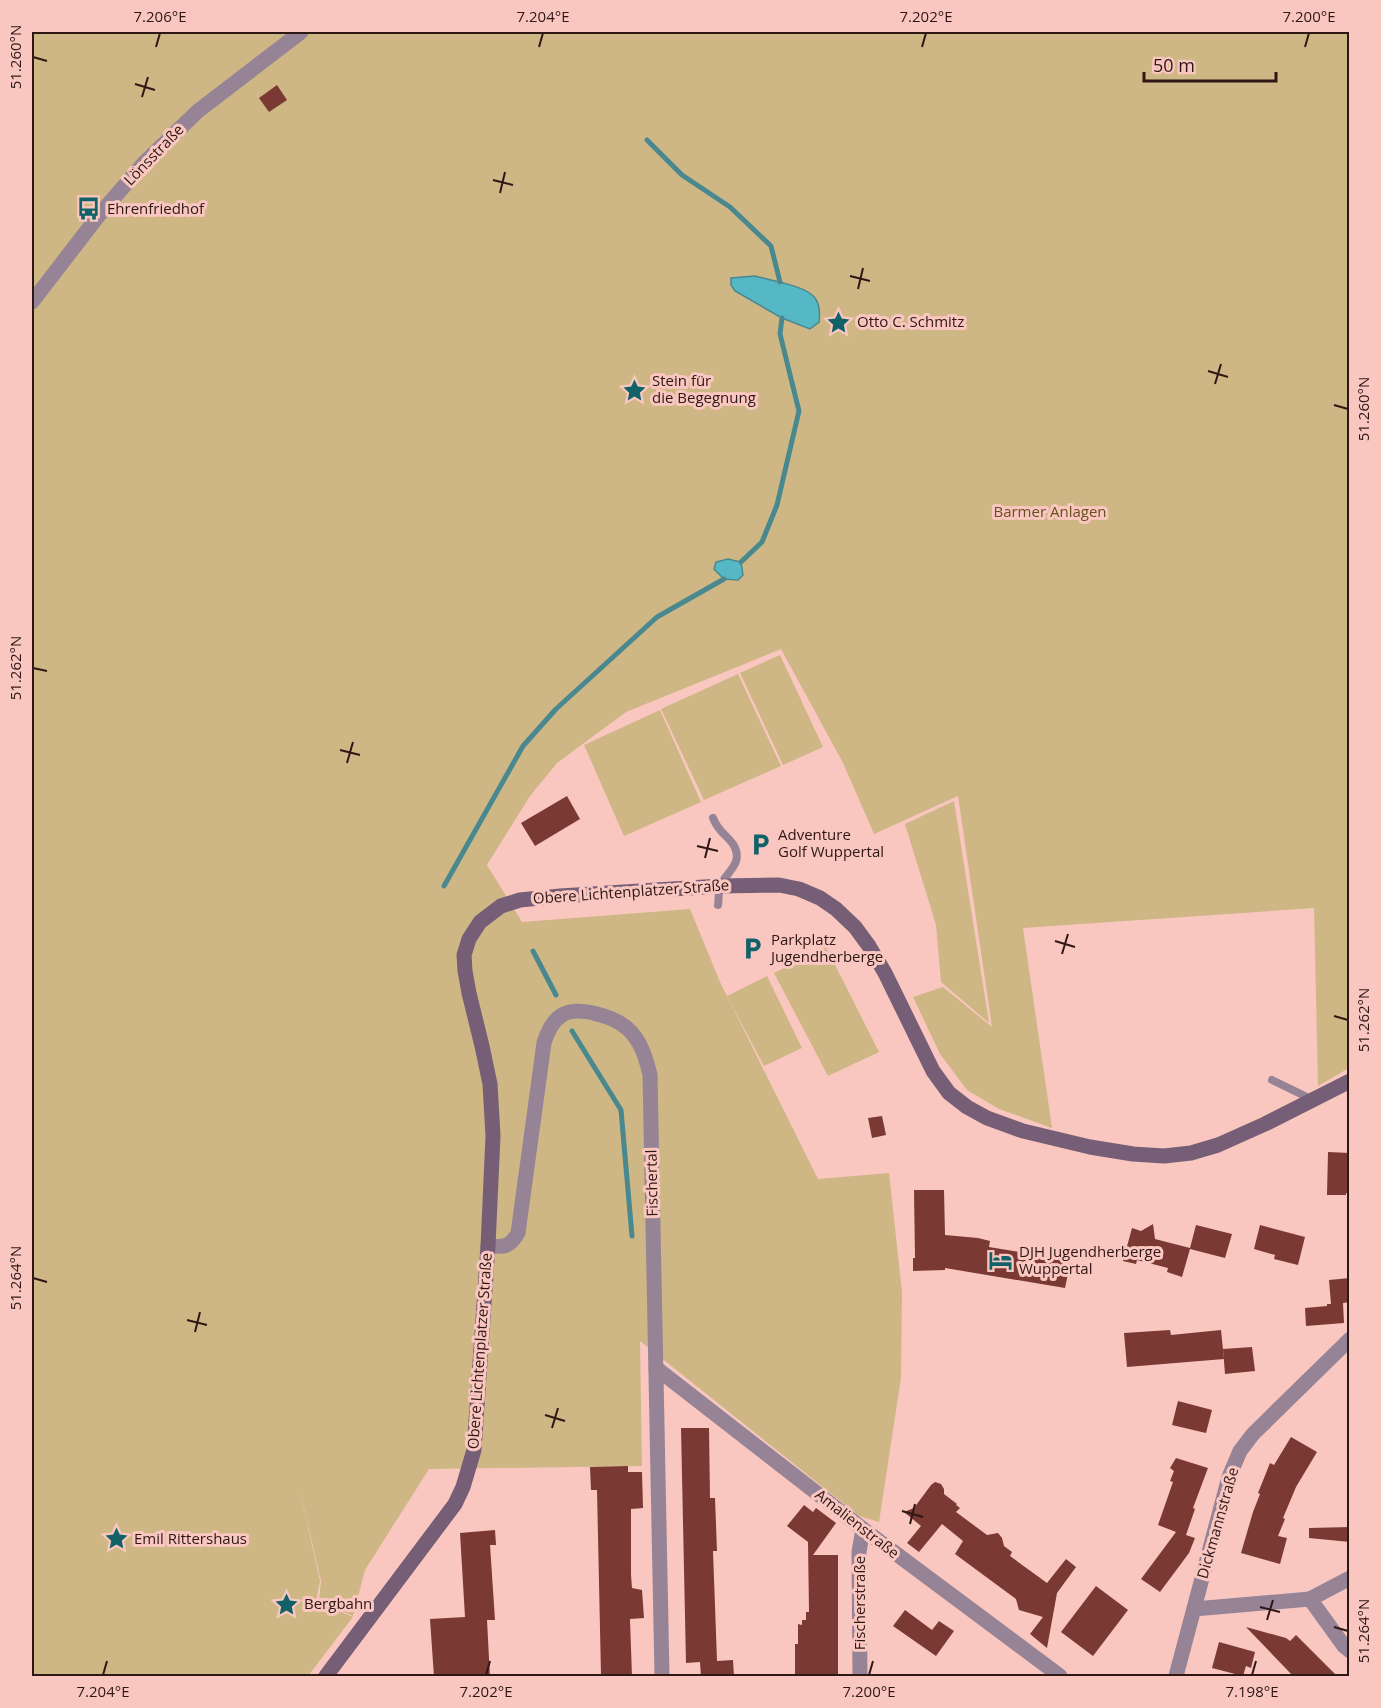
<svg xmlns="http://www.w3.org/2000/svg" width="1381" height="1708" font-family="'Open Sans',sans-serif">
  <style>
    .green { fill: #ceb784 }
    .water { fill: #56b8c5; stroke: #4a8890; stroke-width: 1.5 }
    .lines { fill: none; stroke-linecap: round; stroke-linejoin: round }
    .stream { stroke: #4a8890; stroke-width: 5 }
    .building { fill: #7b3933 }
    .service { stroke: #968496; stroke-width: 8 }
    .minor { stroke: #968496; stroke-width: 15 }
    .tertiary { stroke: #968496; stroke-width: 15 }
    .secondary { stroke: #775e77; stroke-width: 15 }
    .ticks { fill: none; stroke: #2e1715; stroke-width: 2 }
    .labels { text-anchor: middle; stroke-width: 6; stroke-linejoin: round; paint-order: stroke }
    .street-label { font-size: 15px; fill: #2e1715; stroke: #f9c7c0 }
    .poi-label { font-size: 15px; fill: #2e1715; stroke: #f9c7c0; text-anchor: start }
    .park-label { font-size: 15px; fill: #66501d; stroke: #f9c7c0 }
    .neatline { fill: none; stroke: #2e1715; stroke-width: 2 }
    .ticks-label { font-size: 15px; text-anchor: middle; fill: #2e1715 }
  </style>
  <rect width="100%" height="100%" fill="#f9c7c0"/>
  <!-- green -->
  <g class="green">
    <polygon points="32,32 1349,32 1349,1068 1318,1086 1314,908 1023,928 1052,1128 999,1109 967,1090 940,1054 913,997 943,987 992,1027 958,796 874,834 843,763 781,649 626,712 557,763 530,796 487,865 522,922 690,909 720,982 818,1179 889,1173 902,1292 901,1378 879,1522 859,1516 640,1341 642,1466 429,1469 365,1570 353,1616 319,1601 321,1581 298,1482 320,1581 316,1601 353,1617 308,1676 32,1676"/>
    <polygon points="780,655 823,747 783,765 740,673"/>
    <polygon points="738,674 781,766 704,800 661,709"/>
    <polygon points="660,710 701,802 624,836 584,745"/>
    <polygon points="954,801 989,1023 941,982 936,925 905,824"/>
    <polygon points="826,947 879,1052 828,1076 774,973"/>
    <polygon points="767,976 802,1048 764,1066 727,996"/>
  </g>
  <!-- water -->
  <g class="water">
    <path d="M755 276C769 280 807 286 815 298 820 305 820 314 819 322L810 329 782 318 735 291 731 285V278Z"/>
    <polygon points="728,559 741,562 743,575 738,580 724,579 714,569 716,562"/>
  </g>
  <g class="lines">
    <!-- stream -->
    <g class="stream">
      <polyline points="647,140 682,175 730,207 771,246 780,282"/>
      <polyline points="741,562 762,542 777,505 799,411 780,334 782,318"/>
      <polyline points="444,886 523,746 556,709 657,617 724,579"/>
      <polyline points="533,951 556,995"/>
      <polyline points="572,1031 621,1110 632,1236"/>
    </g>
  </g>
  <!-- building -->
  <g class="building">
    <polygon points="277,85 287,100 269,112 259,98"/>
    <polygon points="567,796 580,819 535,846 521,823"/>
    <polygon points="882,1116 886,1135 872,1138 868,1118"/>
    <polygon points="1328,1152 1350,1153 1350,1193 1346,1193 1346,1195 1327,1195"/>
    <polygon points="914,1190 944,1190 945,1235 978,1238 990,1241 989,1247 1051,1257 1052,1251 1072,1254 1065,1288 945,1268 945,1270 913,1271 913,1258 915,1258"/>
    <polygon points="1153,1224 1155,1239 1190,1248 1196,1225 1232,1234 1225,1258 1190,1249 1182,1277 1167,1272 1168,1268 1137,1260 1136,1264 1123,1261 1132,1228 1141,1231"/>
    <polygon points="1260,1225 1305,1237 1298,1265 1274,1259 1275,1255 1254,1249"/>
    <polygon points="1350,1278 1350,1302 1343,1303 1344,1323 1306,1326 1305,1308 1327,1306 1327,1304 1331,1304 1329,1280"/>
    <polygon points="1170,1330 1171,1335 1221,1330 1224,1359 1127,1367 1124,1333"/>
    <polygon points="1252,1347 1255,1371 1225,1374 1223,1349"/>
    <polygon points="1178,1401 1212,1410 1206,1433 1172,1425"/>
    <polygon points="681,1428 709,1428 710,1498 715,1498 717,1551 713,1551 717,1661 733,1660 734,1677 701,1677 700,1662 686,1663"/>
    <polygon points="1291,1437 1317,1452 1296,1487 1283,1518 1285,1519 1278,1536 1287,1538 1280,1564 1241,1553 1253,1512 1260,1494 1258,1493 1270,1463 1274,1465"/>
    <polygon points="1176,1458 1208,1468 1193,1508 1195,1509 1186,1535 1195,1538 1189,1553 1160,1592 1141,1579 1176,1532 1158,1525 1173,1482 1170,1481 1174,1471 1170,1468"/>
    <polygon points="628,1466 628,1472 642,1472 643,1508 631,1509 631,1575 632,1588 642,1590 644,1618 630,1619 632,1677 607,1677 607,1675 601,1675 597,1490 591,1490 590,1467"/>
    <polygon points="935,1482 941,1484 944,1489 944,1494 957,1504 956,1505 960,1508 956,1512 987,1535 998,1533 1002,1538 1004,1546 1012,1552 1010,1556 1047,1583 1066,1559 1076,1567 1057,1593 1047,1648 1030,1634 1043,1617 1019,1610 1016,1599 955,1554 963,1541 942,1524 919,1552 907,1543 921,1526 904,1512 914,1508 931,1485"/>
    <polygon points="804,1505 813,1512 816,1508 836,1523 813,1555 838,1555 838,1677 795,1677 795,1644 798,1644 798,1624 802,1625 802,1620 806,1620 806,1612 809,1612 808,1542 787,1526"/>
    <polygon points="1350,1527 1350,1542 1309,1538 1309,1528"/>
    <polygon points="495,1530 496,1545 490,1545 495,1620 487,1620 490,1677 434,1677 430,1619 465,1617 460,1533"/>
    <polygon points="1096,1586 1128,1610 1093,1656 1061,1632"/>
    <polygon points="905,1610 932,1630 939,1621 954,1631 936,1656 893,1626"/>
    <polygon points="1246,1627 1286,1638 1290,1641 1296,1635 1338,1677 1294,1677"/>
    <polygon points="1219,1642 1255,1652 1251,1668 1246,1666 1243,1676 1212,1668"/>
  </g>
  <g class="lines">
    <!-- service -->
    <g class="service">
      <path d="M713 818C719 833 725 833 733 844 745 863 726 872 720 886 718 892 719 900 718 905"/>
      <polyline points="1272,1080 1311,1099"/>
    </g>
    <!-- minor -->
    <g class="minor">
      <polyline points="656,1368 863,1529 1060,1676"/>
      <polyline points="1310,1599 1350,1578"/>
      <polyline points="1194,1609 1310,1599 1344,1646 1350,1651"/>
      <polyline points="860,1676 859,1552 863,1529"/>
      <polyline points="1176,1676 1229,1477 1240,1451 1253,1434 1350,1339"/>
    </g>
    <!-- tertiary -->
    <g class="tertiary">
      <polyline points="32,302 99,215 145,162 198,111 301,32"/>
      <path d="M488 1246C504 1247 509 1248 518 1233L544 1043C547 1033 552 1021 562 1015 578 1005 615 1017 628 1029 641 1041 646 1058 650 1075L662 1676"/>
    </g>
    <!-- secondary -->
    <polyline class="secondary" points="326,1676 455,1504 463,1487 474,1450 488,1246 493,1136 490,1084 482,1046 469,993 465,971 464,955 469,939 480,922 501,906 520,900 560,896 720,886 779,885 799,889 820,898 836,909 855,927 869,946 885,973 933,1071 949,1093 967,1107 987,1118 1023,1131 1090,1147 1133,1154 1164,1156 1191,1153 1218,1145 1265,1124 1350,1081"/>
  </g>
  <!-- ticks -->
  <path class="ticks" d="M156 47 160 33M539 47 543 33M922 47 926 33M1305 47 1309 33M33 57 47 61M135 84 155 90M142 97 148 77M493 180 513 185M500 193 505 172M850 276 870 281M858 289 863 268M1208 371 1228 377M1215 384 1221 364M1334 405 1348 409M33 668 47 671M340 750 360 755M347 763 353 742M697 846 718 851M705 858 710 838M1055 941 1075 947M1062 954 1068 934M1334 1016 1348 1020M33 1278 47 1282M187 1320 207 1325M195 1332 200 1312M545 1415 565 1421M552 1428 558 1408M902 1511 923 1517M910 1524 915 1504M1260 1607 1280 1612M1267 1620 1273 1600M1334 1627 1348 1631M103 1675 107 1661M486 1675 490 1661M869 1675 873 1661M1252 1675 1256 1661"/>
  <!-- icons -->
  <defs>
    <symbol id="bus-bare" viewBox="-9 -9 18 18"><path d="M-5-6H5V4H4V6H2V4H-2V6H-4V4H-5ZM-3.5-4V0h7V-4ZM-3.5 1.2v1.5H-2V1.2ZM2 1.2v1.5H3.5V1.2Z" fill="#116169" stroke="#f9c7c0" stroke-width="2.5" paint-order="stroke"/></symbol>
    <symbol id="sight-bare" viewBox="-9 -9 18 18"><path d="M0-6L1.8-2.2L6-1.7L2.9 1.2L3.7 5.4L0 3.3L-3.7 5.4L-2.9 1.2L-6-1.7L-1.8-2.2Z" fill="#116169" stroke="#f9c7c0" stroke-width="2.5" paint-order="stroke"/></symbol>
    <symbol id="parking-bare" viewBox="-9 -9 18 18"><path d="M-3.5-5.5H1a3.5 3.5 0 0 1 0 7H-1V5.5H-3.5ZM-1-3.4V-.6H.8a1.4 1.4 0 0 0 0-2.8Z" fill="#116169" stroke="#f9c7c0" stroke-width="2.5" paint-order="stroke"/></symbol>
    <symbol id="hotel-bare" viewBox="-9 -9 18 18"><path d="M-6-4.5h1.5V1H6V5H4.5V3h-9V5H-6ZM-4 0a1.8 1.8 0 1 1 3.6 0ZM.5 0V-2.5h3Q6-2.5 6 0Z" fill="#116169" stroke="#f9c7c0" stroke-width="2.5" paint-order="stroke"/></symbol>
  </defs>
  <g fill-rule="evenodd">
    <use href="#bus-bare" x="72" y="192" width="33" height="33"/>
    <use href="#sight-bare" x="822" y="306" width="33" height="33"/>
    <use href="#sight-bare" x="618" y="374" width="33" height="33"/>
    <use href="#parking-bare" x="744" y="828" width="33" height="33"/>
    <use href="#parking-bare" x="736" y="932" width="33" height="33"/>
    <use href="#hotel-bare" x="984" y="1244" width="33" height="33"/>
    <use href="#sight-bare" x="100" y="1522" width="33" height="33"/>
    <use href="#sight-bare" x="270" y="1588" width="33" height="33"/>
  </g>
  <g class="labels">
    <!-- street labels -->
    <g class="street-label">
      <text transform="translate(154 155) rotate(-46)" y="5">Lönsstraße</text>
      <text transform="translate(631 892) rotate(-4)" y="5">Obere Lichtenplatzer Straße</text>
      <text transform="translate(652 1183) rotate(-91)" y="5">Fischertal</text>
      <text transform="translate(480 1351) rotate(-86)" y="5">Obere Lichtenplatzer Straße</text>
      <text transform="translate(1218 1523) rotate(-74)" y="5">Dickmannstraße</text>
      <text transform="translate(857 1524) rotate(38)" y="5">Amalienstraße</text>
      <text transform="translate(860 1603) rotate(-90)" y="5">Fischerstraße</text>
    </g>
    <!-- poi labels -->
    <g class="poi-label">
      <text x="107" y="214">Ehrenfriedhof</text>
      <text x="857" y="327">Otto C. Schmitz</text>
      <text x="652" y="386">Stein für<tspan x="652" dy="17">die Begegnung</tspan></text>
      <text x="778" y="840">Adventure<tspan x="778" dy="17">Golf Wuppertal</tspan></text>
      <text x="771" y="945">Parkplatz<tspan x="771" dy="17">Jugendherberge</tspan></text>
      <text x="1019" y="1257">DJH Jugendherberge<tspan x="1019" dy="17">Wuppertal</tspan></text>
      <text x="134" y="1544">Emil Rittershaus</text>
      <text x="304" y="1609">Bergbahn</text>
    </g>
    <!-- park labels -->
    <g class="park-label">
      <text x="1050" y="517">Barmer Anlagen</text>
    </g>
  </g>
  <!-- border -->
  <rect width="1381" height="1708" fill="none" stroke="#f9c7c0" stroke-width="66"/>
  <!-- scale -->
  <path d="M1144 72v9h132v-9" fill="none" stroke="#2e1715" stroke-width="3"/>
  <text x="1153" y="72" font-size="18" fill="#2e1715" stroke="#f9c7c0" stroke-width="4.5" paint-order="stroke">50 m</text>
  <rect x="33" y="33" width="1315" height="1642" class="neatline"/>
  <g class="ticks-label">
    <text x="160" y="22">7.206°E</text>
    <text x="543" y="22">7.204°E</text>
    <text x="926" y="22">7.202°E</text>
    <text x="1309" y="22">7.200°E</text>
    <text transform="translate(16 57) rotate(-90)" y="5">51.260°N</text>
    <text transform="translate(1364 409) rotate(-90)" y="5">51.260°N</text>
    <text transform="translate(16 668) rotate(-90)" y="5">51.262°N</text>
    <text transform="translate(1364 1020) rotate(-90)" y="5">51.262°N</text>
    <text transform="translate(16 1278) rotate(-90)" y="5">51.264°N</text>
    <text transform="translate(1364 1631) rotate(-90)" y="5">51.264°N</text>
    <text x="103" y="1697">7.204°E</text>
    <text x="486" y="1697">7.202°E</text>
    <text x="869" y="1697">7.200°E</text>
    <text x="1252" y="1697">7.198°E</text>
  </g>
</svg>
